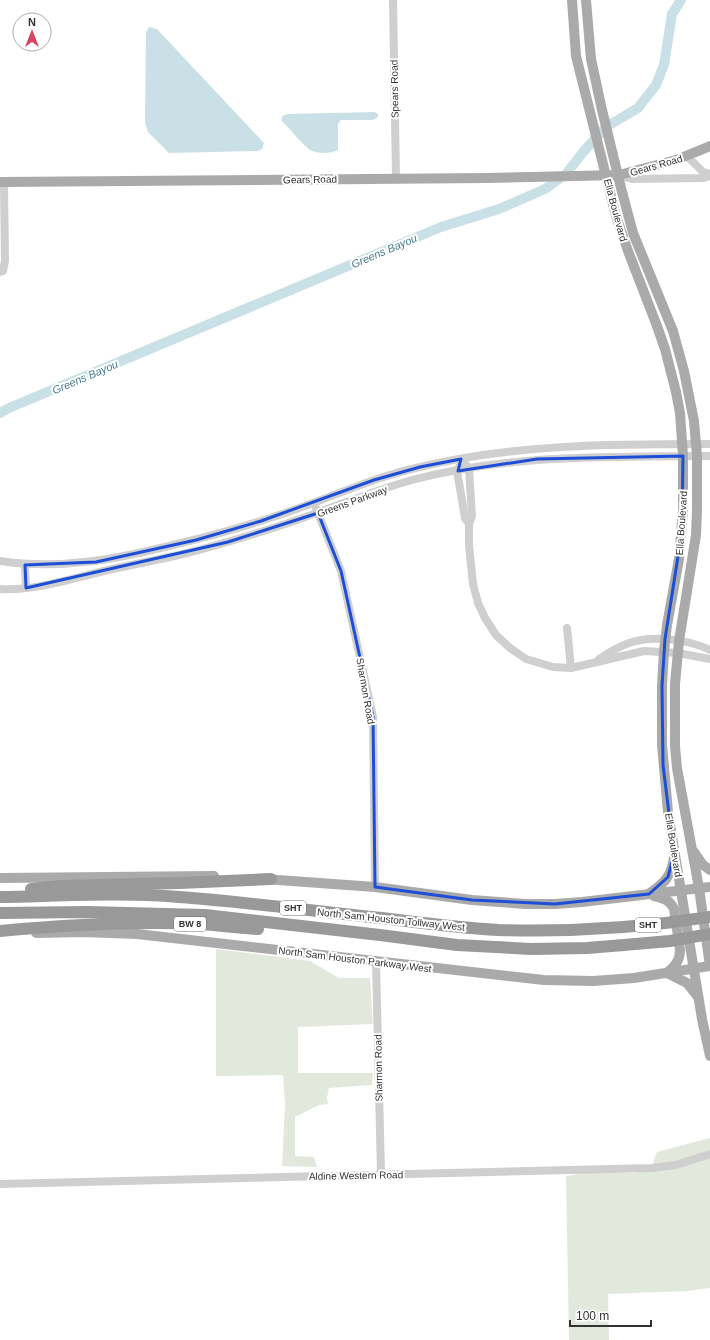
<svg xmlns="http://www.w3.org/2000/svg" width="710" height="1340" font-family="Arial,sans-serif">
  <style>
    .green { fill: #e3e8dc }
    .water { fill: #cae0e7 }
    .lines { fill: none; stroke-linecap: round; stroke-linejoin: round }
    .river { stroke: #cae0e7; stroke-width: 10 }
    .minor { stroke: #cfcfcf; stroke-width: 8 }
    .major { stroke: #aaa; stroke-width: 10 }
    .highway { stroke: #999; stroke-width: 12 }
    .marked { fill: none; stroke: #1d4ed8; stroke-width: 3; stroke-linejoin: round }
    .labels { text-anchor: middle; stroke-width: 4; stroke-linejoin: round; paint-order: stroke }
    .shield { fill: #fff; stroke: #707070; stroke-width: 1 }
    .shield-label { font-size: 9px; font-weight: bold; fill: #323232 }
    .street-label { font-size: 10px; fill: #323232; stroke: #fff }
    .water-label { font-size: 11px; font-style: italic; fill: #467b8e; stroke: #fff }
  </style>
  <rect width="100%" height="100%" fill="#fff"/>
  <!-- green -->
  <g class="green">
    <polygon points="216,949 310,961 339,978 370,978 373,1024 298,1027 298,1073 373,1073 372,1085 329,1088 327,1098 328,1104 319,1105 295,1117 295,1156 314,1157 317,1167 282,1166 285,1103 283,1075 216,1076"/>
    <polygon points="710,1138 710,1288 688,1291 608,1294 609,1340 569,1340 566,1176 598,1171 634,1173 651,1168 657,1152"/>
  </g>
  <!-- water -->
  <g class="water">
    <polygon points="149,27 157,29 264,143 262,149 258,151 169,153 148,132 145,123 146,32"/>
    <path d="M375 112 378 114V117L373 120H341L338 124V150C331 154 317 154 310 150 303 145 289 128 282 121V116L287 114Z"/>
  </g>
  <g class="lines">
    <!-- river -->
    <polyline class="river" points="0,413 9,408 441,227 499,209 545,189 566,174 584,151 606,127 638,108 656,85 664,65 672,14 681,0"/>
    <!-- minor -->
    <g class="minor">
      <polyline points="393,0 396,178"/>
      <polyline points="687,156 703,172 710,174"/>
      <polyline points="619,175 632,179 704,178 710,176"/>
      <polyline points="0,272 3,271 5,261 4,182"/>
      <polyline points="466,465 469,469 472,516 469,524 469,545 473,584 478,603 485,618 496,635 510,648 526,659 553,667 571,668 644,651 678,653 710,659"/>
      <polyline points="459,467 457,471 465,518 469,524"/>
      <polyline points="316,508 341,571 373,717 375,887"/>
      <path d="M0 561C61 570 118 559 177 544 223 533 268 520 313 503 348 490 383 475 420 467 515 444 613 444 710 444"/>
      <polyline points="25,565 26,588"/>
      <path d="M0 589C35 591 70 579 104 571 130 565 157 560 183 554 212 547 241 538 270 529 319 514 366 492 416 479 513 454 611 457 710 456"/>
      <polyline points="567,628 571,668"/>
      <path d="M599 659C608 653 618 647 629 643 653 635 687 639 710 650"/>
      <polyline points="376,962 381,1174"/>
      <polyline points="0,1184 652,1168 676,1165 710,1154"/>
    </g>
    <!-- major -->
    <g class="major">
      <polyline points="572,0 576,56 616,216 628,251 657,326 665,349 676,392 680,413 683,456 683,510 679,559 667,625 664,651 662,686 662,745 668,812 702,1019 710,1056"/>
      <polyline points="586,0 591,59 602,110 621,188 633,233 673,331 684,371 694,421 697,456 697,510 696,535 679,641 675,684 675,746 677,768 699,888 710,966"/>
      <polyline points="0,182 486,178 619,175 676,160 710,146"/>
      <polyline points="694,852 703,865 710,870"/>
      <polyline points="0,878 214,876"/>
      <polyline points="264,879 375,887 472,900 526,904 555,904 582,902 710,887"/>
      <path d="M650 893C665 883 671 876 674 858"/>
      <path d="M654 896C663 898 670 900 674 909L680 950C680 961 675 966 667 973"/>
      <polyline points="36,933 83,932 137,934 544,980 593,981 634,978 710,966"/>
      <polyline points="667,973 687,983 698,997"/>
    </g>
    <!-- highway -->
    <g class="highway">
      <polyline points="31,889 61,886 179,883 271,879"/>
      <path d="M0 897C59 896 120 892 179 897 247 902 314 911 382 918 421 923 460 928 499 930 570 932 640 928 710 917"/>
      <polyline points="0,913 87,912 205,915 380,935 457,945 531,949 587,948 624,945 670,941 710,934"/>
      <path d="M0 931C66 925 132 921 198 924 218 925 238 928 258 929"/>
    </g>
  </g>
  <!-- marked area -->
  <path class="marked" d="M683 456 682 531 665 639 662 686 663 765 674 854 668 877 649 894 555 904 472 900 375 887 373 717 341 571 318 513 228 542 26 588 25 565 96 562 196 540 261 521 374 480 420 467 461 459 458 471 537 459Z"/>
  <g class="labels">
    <!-- shield labels -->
    <g class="shield">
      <rect x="280" y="901" width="26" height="14" rx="3"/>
      <rect x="174" y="917" width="32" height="14" rx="3"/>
      <rect x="635" y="918" width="26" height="14" rx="3"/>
    </g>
    <g class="shield-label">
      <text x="293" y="911">SHT</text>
      <text x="190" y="927">BW 8</text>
      <text x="648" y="928">SHT</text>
    </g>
    <!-- street labels -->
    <g class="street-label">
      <text transform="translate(394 89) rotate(-91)" y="4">Spears Road</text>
      <text transform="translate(656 165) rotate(-16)" y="4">Gears Road</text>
      <text transform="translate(310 179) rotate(-1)" y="4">Gears Road</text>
      <text transform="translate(616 210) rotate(75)" y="4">Ella Boulevard</text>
      <text transform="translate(352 501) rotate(-20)" y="4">Greens Parkway</text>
      <text transform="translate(681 523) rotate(-86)" y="4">Ella Boulevard</text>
      <text transform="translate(366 691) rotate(80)" y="4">Sharmon Road</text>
      <text transform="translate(674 845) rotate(81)" y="4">Ella Boulevard</text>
      <text transform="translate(391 919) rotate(6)" y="4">North Sam Houston Tollway West</text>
      <text transform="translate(355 959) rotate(7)" y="4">North Sam Houston Parkway West</text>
      <text transform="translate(378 1068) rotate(-91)" y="4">Sharmon Road</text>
      <text transform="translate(356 1175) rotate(-1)" y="4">Aldine Western Road</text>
    </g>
    <!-- water labels -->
    <g class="water-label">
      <text transform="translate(384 251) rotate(-23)" y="4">Greens Bayou</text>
      <text transform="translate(85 377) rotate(-23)" y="4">Greens Bayou</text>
    </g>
  </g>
  <!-- north arrow -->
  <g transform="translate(32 32)"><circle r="19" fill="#ffffff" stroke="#adadad"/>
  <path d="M0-3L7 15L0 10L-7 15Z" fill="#d74662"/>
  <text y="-6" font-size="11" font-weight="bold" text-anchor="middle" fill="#323232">N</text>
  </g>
  <!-- scale -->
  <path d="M570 1320v6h81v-6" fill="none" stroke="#323232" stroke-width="2"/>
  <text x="576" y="1320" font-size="12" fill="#323232" stroke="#ffffff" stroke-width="3" paint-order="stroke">100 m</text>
</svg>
